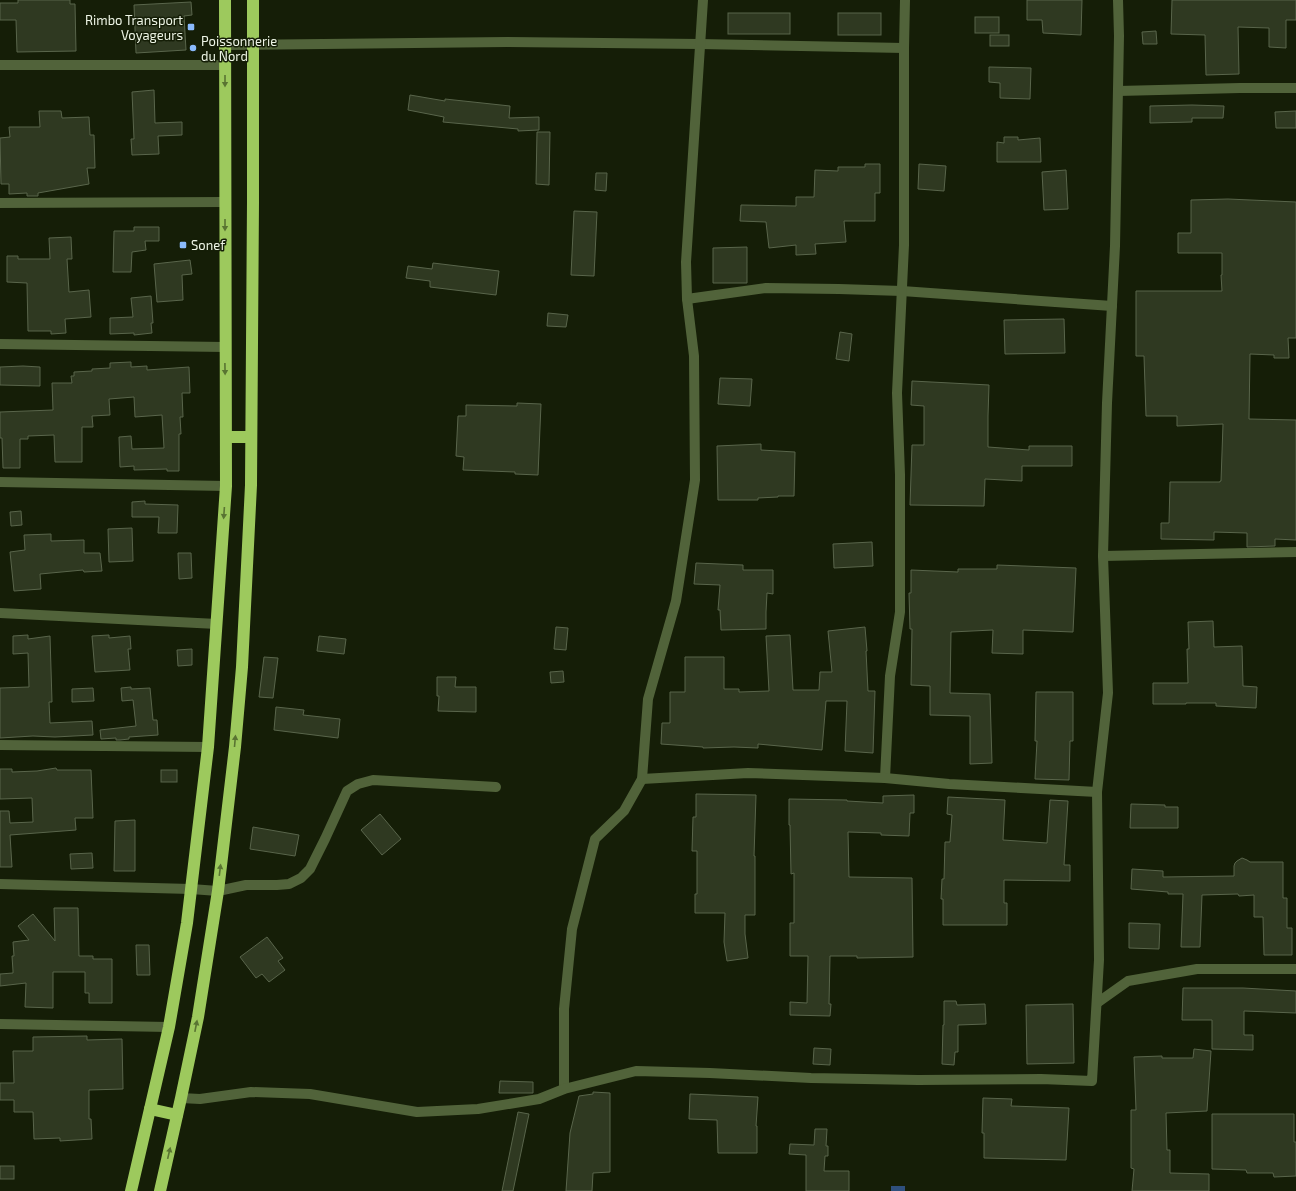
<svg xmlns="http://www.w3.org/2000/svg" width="1296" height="1191" font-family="'Exo 2',sans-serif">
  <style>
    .water { fill: #2f507d }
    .building { fill: #2f3921; stroke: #59654b }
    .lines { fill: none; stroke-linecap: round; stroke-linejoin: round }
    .street { stroke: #51633a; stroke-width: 10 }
    .highway { stroke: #9dc95d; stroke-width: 12 }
    .oneway { fill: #597432 }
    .poi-dot { fill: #8abafc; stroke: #151e07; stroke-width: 1.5 }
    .labels { text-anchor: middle; stroke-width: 3; stroke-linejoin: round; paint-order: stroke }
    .poi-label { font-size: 13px; fill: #eef5e6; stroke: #151e07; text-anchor: start }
  </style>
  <rect width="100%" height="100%" fill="#151e07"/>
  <!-- water -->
  <rect class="water" x="891" y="1186" width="14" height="5"/>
  <!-- building -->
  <g class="building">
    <polygon points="18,0 70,0 70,4 75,4 76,51 17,52 16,20 0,20 0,3 18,3"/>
    <polygon points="1027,0 1082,0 1081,35 1043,33 1042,20 1027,20"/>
    <polygon points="1172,0 1296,0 1296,20 1286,20 1286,48 1269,47 1269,28 1238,27 1239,74 1206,75 1205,35 1171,34"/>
    <polygon points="191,2 192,15 184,16 186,50 136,53 134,5"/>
    <rect x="728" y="13" width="62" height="21"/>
    <rect x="838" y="13" width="43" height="22"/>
    <rect x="975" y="17" width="24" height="16"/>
    <polygon points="1156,31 1157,44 1143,44 1142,32"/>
    <rect x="990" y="35" width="19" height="11"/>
    <polygon points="989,67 1031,68 1030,99 1000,98 1000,83 989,82"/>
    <polygon points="154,90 155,123 182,122 182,135 158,136 159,154 132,155 131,139 134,139 132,92"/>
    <polygon points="410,95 445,101 445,99 510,106 509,118 539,117 539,130 518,131 518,129 443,122 444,117 408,110"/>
    <polygon points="1192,105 1224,106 1223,118 1192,118 1192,122 1150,123 1150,106"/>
    <polygon points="39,111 61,111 62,118 89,117 90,135 94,135 95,168 87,168 89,184 38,193 38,196 27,196 27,193 9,194 9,184 1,184 0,138 10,137 9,127 40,127"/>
    <polygon points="1296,111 1296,128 1276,128 1275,112"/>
    <polygon points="537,132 550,132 549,185 536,184"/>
    <polygon points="1004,137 1018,137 1018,140 1040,138 1041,162 997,162 997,142 1004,143"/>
    <polygon points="865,164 880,164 880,193 875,193 875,221 844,221 846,242 815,244 816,254 796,255 796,245 769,248 766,222 740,221 741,205 796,206 796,197 814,197 815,170 838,171 838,167 865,167"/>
    <polygon points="919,164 946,166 944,191 918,189"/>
    <polygon points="1066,170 1068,209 1044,210 1042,172"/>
    <polygon points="596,173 607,173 606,191 595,190"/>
    <polygon points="1228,199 1296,202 1296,338 1288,338 1289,358 1274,358 1274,355 1250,354 1249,419 1296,420 1296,540 1275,539 1275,546 1247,547 1247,533 1214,532 1214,540 1161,539 1161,523 1169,523 1170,482 1220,482 1220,481 1221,481 1223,424 1177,426 1177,416 1146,416 1144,356 1136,356 1136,291 1222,291 1221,275 1222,275 1222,253 1178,253 1178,233 1191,233 1191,200"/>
    <polygon points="574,211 597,212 594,276 571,275"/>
    <polygon points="134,227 159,227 159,241 145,241 146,250 132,252 131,272 113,272 114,231 134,231"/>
    <polygon points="71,237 72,259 67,259 69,292 89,290 91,317 65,319 66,333 51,334 51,331 28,331 27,283 7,282 7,256 18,256 18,259 50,259 49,238"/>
    <polygon points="747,247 747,283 713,283 713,248"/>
    <polygon points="190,260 192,274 182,275 183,300 157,302 154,264"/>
    <polygon points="433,263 499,271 496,295 430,287 430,281 406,278 408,266 432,269"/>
    <polygon points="151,296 153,323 151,323 152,333 134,335 134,333 110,334 110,318 133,317 131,298"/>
    <polygon points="548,313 568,315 566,327 547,326"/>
    <polygon points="1064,319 1065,353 1005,354 1004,320"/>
    <polygon points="840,332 852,334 849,361 836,359"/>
    <polygon points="131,362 131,367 147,366 147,370 189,367 190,393 182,393 183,417 180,417 181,434 179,434 179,471 167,471 167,469 134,470 134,466 120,467 119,437 131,436 132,449 164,448 162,415 135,417 134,397 109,399 110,415 92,416 93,427 82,427 82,462 55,462 54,435 28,436 28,439 20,439 20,468 3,468 2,438 0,438 0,412 53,410 52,383 72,383 71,376 74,376 74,372 92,371 92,369 110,368 110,363"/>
    <polygon points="23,366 40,367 40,386 0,385 0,367"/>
    <polygon points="720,378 752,379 750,406 718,404"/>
    <polygon points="912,381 989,385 988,416 988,447 1029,450 1029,446 1072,446 1072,466 1022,466 1022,481 985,479 984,506 910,505 912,445 924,445 924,406 911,405"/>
    <polygon points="517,403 541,404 538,475 515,474 515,472 463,470 464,457 456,456 458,416 466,416 466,405 517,406"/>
    <polygon points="761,444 761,450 795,452 794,496 778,496 778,497 758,498 758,500 718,500 717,446"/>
    <polygon points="145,501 145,504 178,505 177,533 158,533 159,517 132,517 132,502"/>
    <polygon points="21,511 22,525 11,526 10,512"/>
    <polygon points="132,528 133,561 109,562 108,529"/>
    <polygon points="51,534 51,541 84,540 84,553 100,553 102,571 84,572 83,570 40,574 41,589 14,591 10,552 25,550 24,535"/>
    <polygon points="872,542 873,566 834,568 833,544"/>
    <polygon points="178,553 191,553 192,578 179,579"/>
    <polygon points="696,563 743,565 743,570 773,570 773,594 767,593 766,612 766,629 721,630 720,610 718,610 720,585 694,584"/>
    <polygon points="997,565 1076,568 1073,632 1023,630 1023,654 992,653 993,630 951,632 950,693 990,694 992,763 970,764 970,716 930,715 930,686 911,685 912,629 910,629 909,593 911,593 911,570 958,572 958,569 997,569"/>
    <polygon points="1213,621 1214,647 1242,646 1243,686 1257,687 1256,708 1216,706 1216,703 1186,703 1186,704 1153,704 1153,683 1188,683 1187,649 1189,649 1188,622"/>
    <polygon points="556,627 568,628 566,650 554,649"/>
    <polygon points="865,627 867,651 866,651 868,691 875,691 873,753 845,751 847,701 826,701 822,750 758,744 758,748 734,747 703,748 703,747 661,744 662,723 670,723 670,692 685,692 685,657 724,657 724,689 739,689 739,692 769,691 766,636 790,635 793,690 819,690 820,672 832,672 828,631"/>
    <polygon points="28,635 28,639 50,636 52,702 49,702 50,723 92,721 93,735 55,737 33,736 0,738 0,688 29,687 28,653 13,654 13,636"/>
    <polygon points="109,635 109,638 130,636 131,649 128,649 130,670 95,672 92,636"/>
    <polygon points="319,636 346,639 344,654 317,651"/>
    <polygon points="192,649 192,665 178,666 177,650"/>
    <polygon points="264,657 278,658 273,698 259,697"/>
    <polygon points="563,671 564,682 551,683 550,672"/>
    <polygon points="437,677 456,677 455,687 476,687 476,712 438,711 439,696 437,696"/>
    <polygon points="131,687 131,689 150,688 153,720 157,720 158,735 129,737 129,739 120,740 116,740 116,738 101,739 100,730 136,726 133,700 122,701 121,688"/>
    <polygon points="93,688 94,701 72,702 72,689"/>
    <polygon points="1036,692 1073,692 1073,741 1070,741 1069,780 1035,779 1037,741 1035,741"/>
    <polygon points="276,707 304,710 303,715 340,719 338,738 274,730"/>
    <polygon points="56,768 57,770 91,770 93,818 75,818 76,830 10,835 12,867 0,867 0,811 9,811 10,823 33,822 32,798 0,799 0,769 12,769 12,772 37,771"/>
    <rect x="161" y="770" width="16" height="12"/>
    <polygon points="696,794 756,795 754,856 755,856 755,915 745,915 745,934 748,958 727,961 724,942 725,913 695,913 695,894 697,894 697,851 692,851 693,817 696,817"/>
    <polygon points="914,795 914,813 910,813 909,836 881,835 881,833 848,832 849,877 912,878 913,957 857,958 857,956 830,956 829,1004 831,1004 830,1016 790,1015 790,1002 807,1003 808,956 790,956 790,923 794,923 794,873 791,874 790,825 789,825 789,799 847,800 847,801 883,803 883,796"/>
    <polygon points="948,797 1005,800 1003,840 1047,843 1050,800 1068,801 1064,865 1070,865 1070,881 1004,880 1004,903 1007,903 1007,925 943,925 943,899 941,899 942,879 944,879 945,842 950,842 952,815 947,814"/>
    <polygon points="1131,804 1165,805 1165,807 1178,807 1178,828 1130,828"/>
    <polygon points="380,814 401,839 382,855 361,830"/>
    <polygon points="135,820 135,871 114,871 115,821"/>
    <polygon points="253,827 299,835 295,856 250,849"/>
    <polygon points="92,853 93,868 71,869 70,854"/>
    <polygon points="1242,858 1247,860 1250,862 1283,862 1283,898 1287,898 1287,928 1292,928 1292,955 1264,955 1263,917 1254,917 1254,895 1239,896 1238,894 1202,895 1200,947 1181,947 1183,894 1168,894 1168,892 1131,889 1132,869 1163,871 1163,877 1234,876 1234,866 1235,863 1237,861"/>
    <polygon points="54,908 78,908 79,956 93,956 93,959 112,959 112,1003 89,1003 89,993 85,993 85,972 53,972 53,1008 25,1007 26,983 0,986 0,974 13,973 13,971 12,956 14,956 13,942 29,940 18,926 33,914 55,941"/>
    <polygon points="1129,923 1160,924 1159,949 1129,948"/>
    <polygon points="267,937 283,958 278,961 285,970 269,982 262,974 256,978 240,957"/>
    <polygon points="136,945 149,945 150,975 137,975"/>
    <polygon points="1183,988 1243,988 1296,991 1296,1013 1244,1011 1244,1035 1253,1035 1253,1050 1212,1049 1212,1020 1182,1020"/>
    <polygon points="944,1001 956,1001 957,1005 985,1004 986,1024 958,1025 958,1052 955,1052 954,1065 942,1064 943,1025 944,1025"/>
    <polygon points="1073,1004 1074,1063 1027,1064 1026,1005"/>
    <polygon points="87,1036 87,1040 122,1039 123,1089 89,1090 89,1119 91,1119 92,1139 60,1141 60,1138 34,1139 33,1112 14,1112 14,1100 0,1100 0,1083 14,1083 13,1051 33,1051 33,1037"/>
    <polygon points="814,1048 831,1049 830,1065 813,1064"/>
    <polygon points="1194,1049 1211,1051 1207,1111 1166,1113 1167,1150 1170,1150 1170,1173 1209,1174 1209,1191 1132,1191 1134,1169 1131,1168 1131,1110 1136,1110 1134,1057 1162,1056 1162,1058 1193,1058"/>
    <polygon points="500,1081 533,1082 533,1093 499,1093"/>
    <polygon points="593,1092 610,1093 610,1172 593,1173 592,1191 566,1191 570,1133 579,1096 593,1094"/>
    <polygon points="690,1094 758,1097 756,1126 757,1126 757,1153 718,1153 717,1120 689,1119"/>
    <polygon points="983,1098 1012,1099 1011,1106 1069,1108 1066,1160 984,1158 984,1133 982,1133"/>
    <polygon points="518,1112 529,1114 513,1191 502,1191"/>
    <polygon points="1212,1114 1294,1114 1294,1142 1296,1142 1296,1176 1274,1177 1273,1173 1247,1173 1246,1170 1212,1169"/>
    <polygon points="815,1129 827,1129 826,1146 828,1146 828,1156 825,1156 824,1171 849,1171 849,1191 806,1191 806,1155 789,1154 790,1144 814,1145"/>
    <rect x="0" y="1166" width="14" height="13"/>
  </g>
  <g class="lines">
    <!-- street -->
    <g class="street">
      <polyline points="225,45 507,42 700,44 904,48"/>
      <polyline points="0,65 225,65"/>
      <polyline points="1118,91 1240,88 1296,88"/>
      <polyline points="0,203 225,202"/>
      <polyline points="687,299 766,288 839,289 902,291 1112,306"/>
      <polyline points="0,344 225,347"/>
      <polyline points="0,482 226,486"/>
      <polyline points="1103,556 1296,552"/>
      <polyline points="0,613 217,624"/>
      <polyline points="0,745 208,747"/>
      <polyline points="885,778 890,676 900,612 900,475 897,393 904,245 904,48 905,0"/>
      <polyline points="642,779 748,773 885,778 949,784 1097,792"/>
      <polyline points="0,884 191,889 218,891 246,885 277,885 289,884 301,878 310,869 325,839 347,791 358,784 373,780 496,787"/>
      <polyline points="1097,1003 1128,981 1197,969 1296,969"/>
      <polyline points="0,1024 169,1027"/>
      <polyline points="564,1089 564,1009 572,929 595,839 624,811 642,779 648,699 676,601 695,480 694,356 687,299 686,262 703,0"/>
      <polyline points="181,1098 200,1099 251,1092 310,1094 417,1112 478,1109 539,1099 564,1089 636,1071 710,1073 811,1078 918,1080 1041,1079 1092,1081 1099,960 1097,792 1108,693 1103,556 1107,403 1115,246 1119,36 1118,0"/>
    </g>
    <!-- highway -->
    <g class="highway">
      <polyline points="226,437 251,437"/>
      <polyline points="150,1109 177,1115"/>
      <polyline points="131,1191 169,1027 187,923 208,747 226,486 225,0"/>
      <polyline points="160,1191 181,1098 198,1017 218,891 235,747 242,667 251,485 253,202 253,0"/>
    </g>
  </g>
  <!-- one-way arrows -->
  <defs><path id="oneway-solid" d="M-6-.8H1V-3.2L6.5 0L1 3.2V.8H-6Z"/></defs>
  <g class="oneway">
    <use href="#oneway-solid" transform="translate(225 81) rotate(90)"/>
    <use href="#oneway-solid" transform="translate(225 225) rotate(90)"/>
    <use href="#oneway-solid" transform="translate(225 369) rotate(89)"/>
    <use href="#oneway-solid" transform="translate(224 513) rotate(94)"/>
    <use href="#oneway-solid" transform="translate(235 741) rotate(-85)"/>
    <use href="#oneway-solid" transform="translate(220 870) rotate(-83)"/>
    <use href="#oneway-solid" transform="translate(196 1026) rotate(-79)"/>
    <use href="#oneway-solid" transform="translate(169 1153) rotate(-77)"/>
  </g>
  <!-- markers -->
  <g class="poi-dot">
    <rect x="187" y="23" width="8" height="8" rx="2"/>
    <circle cx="193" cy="48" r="4"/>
    <rect x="179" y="241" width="8" height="8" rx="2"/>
  </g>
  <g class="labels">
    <!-- poi labels -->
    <g class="poi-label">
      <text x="183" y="25" text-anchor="end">Rimbo Transport<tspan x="183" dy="15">Voyageurs</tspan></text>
      <text x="201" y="46">Poissonnerie<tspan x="201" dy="15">du Nord</tspan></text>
      <text x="191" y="250">Sonef</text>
    </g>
  </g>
</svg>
